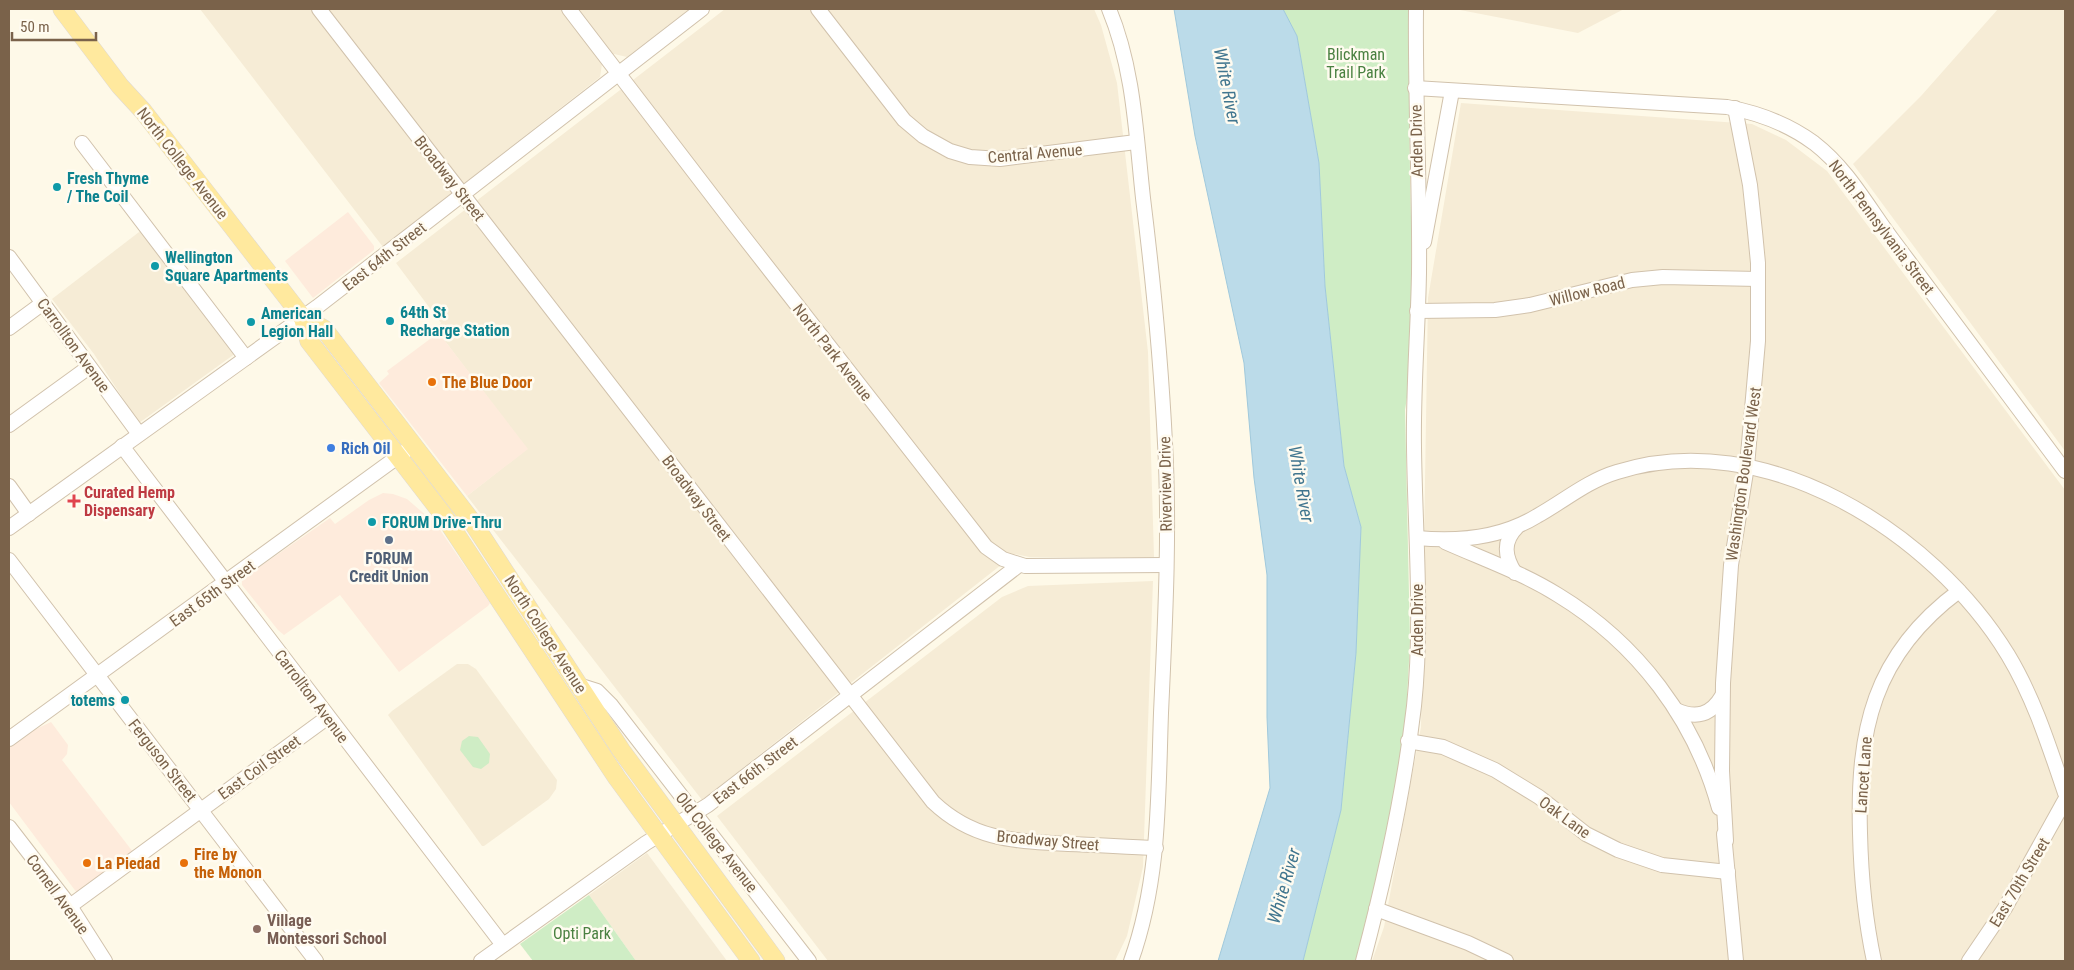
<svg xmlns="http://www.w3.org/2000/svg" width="2074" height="970" font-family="'Roboto Condensed',sans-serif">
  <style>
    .residential { fill: #f6ecd6 }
    .commercial { fill: #feebdc }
    .green { fill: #cfedc5 }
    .water { fill: #bbdbe9; stroke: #a0c9dc }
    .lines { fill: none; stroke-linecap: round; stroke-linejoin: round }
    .minor-casing { stroke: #d1c2ac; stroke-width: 16 }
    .major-casing { stroke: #dfd9d4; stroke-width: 19 }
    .minor { stroke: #fff; stroke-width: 14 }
    .major { stroke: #ffe99e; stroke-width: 18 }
    .culture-dot { fill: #0f9aa8; stroke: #fffbf0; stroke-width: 2 }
    .food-dot { fill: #e8710a; stroke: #fffbf0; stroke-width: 2 }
    .shop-dot { fill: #3f7fe0; stroke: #fffbf0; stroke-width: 2 }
    .health-dot { fill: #e0444e; stroke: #fffbf0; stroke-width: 2 }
    .service-dot { fill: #5c6f8a; stroke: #fffbf0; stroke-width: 2 }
    .education-dot { fill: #8d6e63; stroke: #fffbf0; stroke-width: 2 }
    .labels { text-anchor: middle; stroke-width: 5; stroke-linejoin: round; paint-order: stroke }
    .park-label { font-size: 16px; fill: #4a8141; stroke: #fffbf0 }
    .street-label { font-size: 16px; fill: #7a624a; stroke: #fffbf0 }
    .culture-label { font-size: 16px; font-weight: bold; fill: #0d838f; stroke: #fffbf0; text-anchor: start }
    .food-label { font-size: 16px; font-weight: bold; fill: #c56008; stroke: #fffbf0; text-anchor: start }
    .shop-label { font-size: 16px; font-weight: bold; fill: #366cbe; stroke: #fffbf0; text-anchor: start }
    .health-label { font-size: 16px; font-weight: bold; fill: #be3a42; stroke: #fffbf0; text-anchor: start }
    .service-label { font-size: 16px; font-weight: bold; fill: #4e5e75; stroke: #fffbf0 }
    .education-label { font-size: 16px; font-weight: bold; fill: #785e54; stroke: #fffbf0; text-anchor: start }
    .water-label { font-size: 18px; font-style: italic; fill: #41768f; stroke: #fffbf0 }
  </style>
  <rect width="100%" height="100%" fill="#fef9e8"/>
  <!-- residential -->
  <g class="residential">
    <polygon points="200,9 689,9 627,57 614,54 602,64 600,77 383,247"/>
    <polygon points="725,9 1094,9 1101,25 1117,83 1148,352 1154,557 1029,557 1015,554 702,800 467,496 527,449 435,328 441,323 396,263"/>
    <polygon points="1455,9 1624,9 1578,33"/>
    <polygon points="1998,9 2065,9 2065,451 1853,164 1921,96"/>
    <polygon points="1461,103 1752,124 1786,140 1827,171 2065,490 2065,961 1372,961 1384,927 1421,727 1428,298"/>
    <polygon points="143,229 236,353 139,423 94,354 52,299"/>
    <polygon points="1153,581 1143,867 1127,936 1115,961 828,961 717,816 1002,597 1028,586"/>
    <polygon points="457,664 468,664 476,669 557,780 556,789 549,799 484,846 482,846 388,715 392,711"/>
    <polygon points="647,853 727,961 636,961 589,895"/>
  </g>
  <!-- commercial -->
  <g class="commercial">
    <polygon points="348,212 374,246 374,250 313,298 285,261"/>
    <polygon points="435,328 528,449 467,496 379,383 389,374 387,371 430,339"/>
    <polygon points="383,493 393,494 407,499 436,524 490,603 488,606 399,672 340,595 284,635 278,630 242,585 242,579 330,518 335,524 369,500"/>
    <polygon points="51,722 68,745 67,754 62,760 133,852 77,893 9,802 9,748 34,730"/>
  </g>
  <!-- green -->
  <g class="green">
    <path d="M1283 9H1411C1409 78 1409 148 1411 217 1412 279 1416 349 1405 410L1410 641 1406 719 1394 801 1362 943 1356 961H1303L1341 810 1356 653 1361 527 1344 466 1325 286 1319 163 1297 36Z"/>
    <polygon points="469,736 478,737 490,754 489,763 481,769 473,767 460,750 462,741"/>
    <polygon points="589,895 636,961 533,961 520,944"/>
  </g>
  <!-- water -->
  <polygon class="water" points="1174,9 1283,9 1297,36 1319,163 1325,286 1344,466 1361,527 1356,653 1341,810 1303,961 1218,961 1270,788 1267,717 1267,575 1254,478 1244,363 1195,136"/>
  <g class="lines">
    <defs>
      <g id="minor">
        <path d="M319 9 933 802C974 841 1016 841 1068 844 1098 845 1127 847 1156 848"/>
        <polyline points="569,9 733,223 986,547 1003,559 1025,566 1166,565"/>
        <polyline points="818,9 904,120 923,136 950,151 970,157 1000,159 1136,142"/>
        <path d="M1109 9C1134 69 1136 134 1143 198 1153 279 1161 361 1165 443 1170 533 1165 624 1161 713 1158 798 1160 880 1131 961"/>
        <path d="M1415 88 1727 107C1759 113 1788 124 1814 143 1849 170 1869 209 1895 243 1952 319 2009 395 2065 471"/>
        <polyline points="82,143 246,358"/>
        <polyline points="1424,242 1452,91"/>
        <polyline points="9,257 139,434"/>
        <polyline points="1417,311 1495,310 1530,305 1632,280 1663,277 1758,279"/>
        <polyline points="9,328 43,303"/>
        <polyline points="9,425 89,367"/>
        <polyline points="122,446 503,945"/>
        <polyline points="9,486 29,514"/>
        <polyline points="9,528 317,307 702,9"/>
        <path d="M1417 538C1459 542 1501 538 1537 516 1564 501 1587 481 1617 472 1764 425 1933 532 2008 655 2034 698 2049 746 2065 793"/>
        <path d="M1445 542C1483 559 1523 573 1558 595 1637 643 1695 719 1719 808"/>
        <polyline points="9,560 316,961"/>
        <path d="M1515 573C1505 557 1502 542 1517 527"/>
        <polyline points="578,685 597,691 611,705 809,961"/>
        <path d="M1676 710C1696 719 1711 715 1722 696"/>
        <polyline points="9,739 414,445"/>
        <polyline points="1408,741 1443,747 1495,770 1539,797 1586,834 1618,850 1662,865 1728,872"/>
        <polyline points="9,827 70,906 105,961"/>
        <polyline points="1724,834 1736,961"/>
        <polyline points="1726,841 1722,771 1723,683 1731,565 1747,466 1758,341 1758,263 1755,232 1750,185 1735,108"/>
        <polyline points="70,906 328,717"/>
        <polyline points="1376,909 1468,943 1506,961"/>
        <polyline points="481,961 646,843 708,805 1019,565"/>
        <path d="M1363 961C1385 878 1404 792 1414 706 1423 621 1415 532 1414 447 1413 389 1418 331 1419 273 1420 185 1415 97 1416 9"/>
        <path d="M1874 961C1865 919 1861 876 1860 833 1857 730 1873 655 1959 591"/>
        <polyline points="1969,961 2005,908 2065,800"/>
      </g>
      <g id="major">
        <polyline points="62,9 120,86 143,111 303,318 324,329 473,523 621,750 776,961"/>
        <polyline points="303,318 309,341 444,516 617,778 751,961"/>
      </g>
    </defs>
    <!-- minor casing -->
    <use href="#minor" class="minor-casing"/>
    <!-- major casing -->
    <use href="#major" class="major-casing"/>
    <!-- minor -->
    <use href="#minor" class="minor"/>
    <!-- major -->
    <use href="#major" class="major"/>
  </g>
  <!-- markers -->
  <g class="culture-dot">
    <circle cx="57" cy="187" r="5"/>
    <circle cx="155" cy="266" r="5"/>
    <circle cx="390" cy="321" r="5"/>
    <circle cx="251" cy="322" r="5"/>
    <circle cx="372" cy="522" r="5"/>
    <circle cx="125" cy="700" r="5"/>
  </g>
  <g class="food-dot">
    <circle cx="432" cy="382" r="5"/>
    <circle cx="87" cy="863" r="5"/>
    <circle cx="184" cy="863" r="5"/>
  </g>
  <circle class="shop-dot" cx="331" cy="448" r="5"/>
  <path class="health-dot" d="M71.5 493.5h5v5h5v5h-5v5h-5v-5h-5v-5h5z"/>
  <circle class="service-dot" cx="389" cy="540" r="5"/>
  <circle class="education-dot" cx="257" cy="929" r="5"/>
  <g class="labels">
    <!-- park labels -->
    <g class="park-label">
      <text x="1356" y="60">Blickman<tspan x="1356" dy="18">Trail Park</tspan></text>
      <text x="582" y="939">Opti Park</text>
    </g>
    <!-- street labels -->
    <g class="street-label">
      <text transform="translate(1416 141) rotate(-91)" y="6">Arden Drive</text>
      <text transform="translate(1035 153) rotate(-5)" y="6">Central Avenue</text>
      <text transform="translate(183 163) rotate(52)" y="6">North College Avenue</text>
      <text transform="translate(450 178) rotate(52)" y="6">Broadway Street</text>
      <text transform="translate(1882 227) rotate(53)" y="6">North Pennsylvania Street</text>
      <text transform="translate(384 256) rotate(-38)" y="6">East 64th Street</text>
      <text transform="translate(1587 291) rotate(-14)" y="6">Willow Road</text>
      <text transform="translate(74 345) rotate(54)" y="6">Carrollton Avenue</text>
      <text transform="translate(833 352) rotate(52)" y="6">North Park Avenue</text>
      <text transform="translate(1743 474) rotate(-82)" y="6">Washington Boulevard West</text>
      <text transform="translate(1165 484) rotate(-91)" y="6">Riverview Drive</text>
      <text transform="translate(697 498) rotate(53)" y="6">Broadway Street</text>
      <text transform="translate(212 593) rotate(-36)" y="6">East 65th Street</text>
      <text transform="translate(1417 620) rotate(-90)" y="6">Arden Drive</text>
      <text transform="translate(546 634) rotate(57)" y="6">North College Avenue</text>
      <text transform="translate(312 696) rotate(53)" y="6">Carrollton Avenue</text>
      <text transform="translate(163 760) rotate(52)" y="6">Ferguson Street</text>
      <text transform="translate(259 767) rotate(-36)" y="6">East Coil Street</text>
      <text transform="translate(755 770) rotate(-37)" y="6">East 66th Street</text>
      <text transform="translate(1863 775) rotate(-86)" y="6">Lancet Lane</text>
      <text transform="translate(1565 817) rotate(36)" y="6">Oak Lane</text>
      <text transform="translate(1048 840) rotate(5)" y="6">Broadway Street</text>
      <text transform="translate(717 842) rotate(52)" y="6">Old College Avenue</text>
      <text transform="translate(2019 882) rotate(-59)" y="6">East 70th Street</text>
      <text transform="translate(58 894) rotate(54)" y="6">Cornell Avenue</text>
    </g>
    <!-- culture labels -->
    <g class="culture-label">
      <text x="67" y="184">Fresh Thyme<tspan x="67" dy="18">/ The Coil</tspan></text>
      <text x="165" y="263">Wellington<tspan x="165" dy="18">Square Apartments</tspan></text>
      <text x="400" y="318">64th St<tspan x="400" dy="18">Recharge Station</tspan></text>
      <text x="261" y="319">American<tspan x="261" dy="18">Legion Hall</tspan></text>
      <text x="382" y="528">FORUM Drive-Thru</text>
      <text x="115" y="706" text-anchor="end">totems</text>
    </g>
    <!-- food labels -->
    <g class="food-label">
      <text x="442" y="388">The Blue Door</text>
      <text x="194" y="860">Fire by<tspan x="194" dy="18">the Monon</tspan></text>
      <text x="97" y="869">La Piedad</text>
    </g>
    <!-- shop labels -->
    <g class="shop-label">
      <text x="341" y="454">Rich Oil</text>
    </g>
    <!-- health labels -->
    <g class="health-label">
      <text x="84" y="498">Curated Hemp<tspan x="84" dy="18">Dispensary</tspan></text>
    </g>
    <!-- service labels -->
    <g class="service-label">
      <text x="389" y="564">FORUM<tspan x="389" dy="18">Credit Union</tspan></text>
    </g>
    <!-- education labels -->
    <g class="education-label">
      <text x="267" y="926">Village<tspan x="267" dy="18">Montessori School</tspan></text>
    </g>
    <!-- water labels -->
    <g class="water-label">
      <text transform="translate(1227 86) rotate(79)" y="6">White River</text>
      <text transform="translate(1301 484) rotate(80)" y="6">White River</text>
      <text transform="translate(1284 886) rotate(-74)" y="6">White River</text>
    </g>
  </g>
  <!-- border -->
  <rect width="2074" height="970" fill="none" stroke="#7a624a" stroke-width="20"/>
  <!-- scale -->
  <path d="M12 32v8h84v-8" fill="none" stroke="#7a624a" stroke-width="2.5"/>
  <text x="20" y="32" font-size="15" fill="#7a624a" stroke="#fffbf0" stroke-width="4" paint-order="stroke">50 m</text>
</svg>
